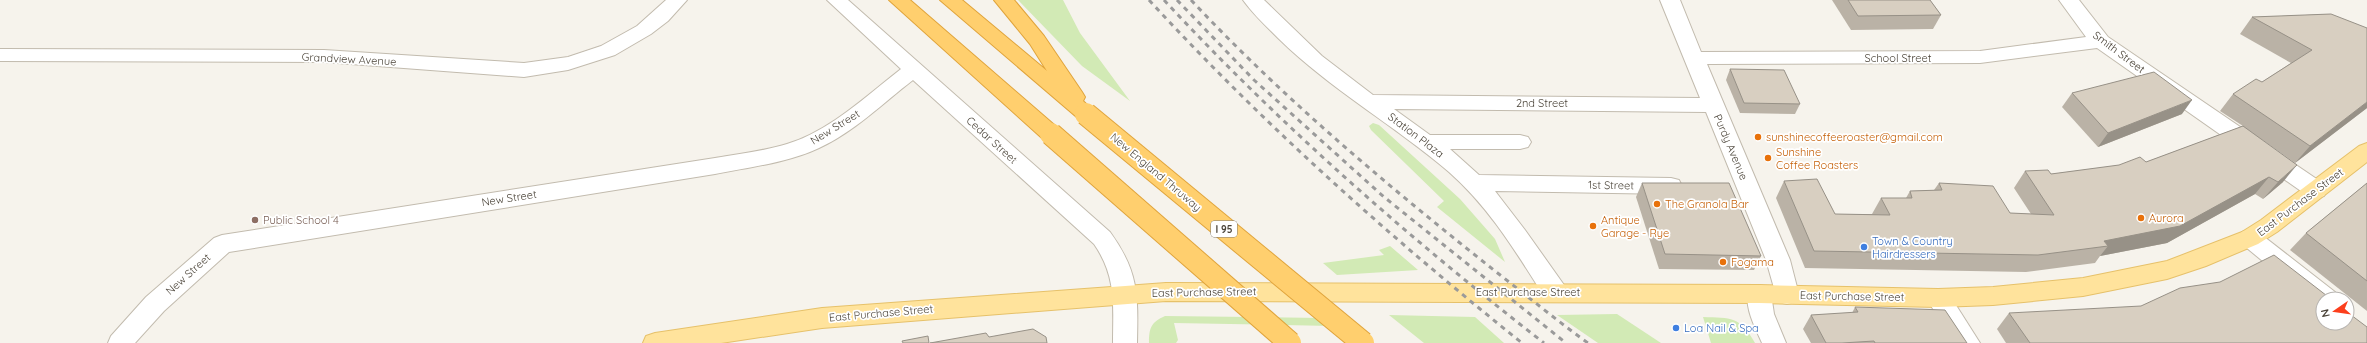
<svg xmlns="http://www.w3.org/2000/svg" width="2367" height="343" font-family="Quicksand,sans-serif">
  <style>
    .green { fill: #d2eab5 }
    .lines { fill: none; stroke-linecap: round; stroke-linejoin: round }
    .minor-casing { stroke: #c2bbae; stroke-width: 2 }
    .major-casing { stroke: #e6c16a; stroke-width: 2 }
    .highway-casing { stroke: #e0a43c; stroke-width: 2 }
    .minor { fill: #fff; fill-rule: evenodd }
    .major { fill: #ffe39c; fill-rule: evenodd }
    .highway { fill: #ffcf6e; fill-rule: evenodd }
    .rail { stroke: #9a9a9a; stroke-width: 3; stroke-dasharray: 5 5; stroke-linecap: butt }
    .highway-bridge-casing { stroke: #e0a43c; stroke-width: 24; stroke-linecap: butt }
    .highway-bridge { stroke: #ffcf6e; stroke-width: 22 }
    .wall { fill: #bab2a6 }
    .shaded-wall { fill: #979187 }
    .building { fill: #d8cfc1; stroke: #979187 }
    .food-dot { fill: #e8710a; stroke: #fff; stroke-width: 1.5 }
    .education-dot { fill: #8d6e63; stroke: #fff; stroke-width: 1.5 }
    .shop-dot { fill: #3f7fe0; stroke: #fff; stroke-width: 1.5 }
    .labels { text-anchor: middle; stroke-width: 3.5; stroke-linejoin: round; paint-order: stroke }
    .shield { fill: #fff; stroke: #817c74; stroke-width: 1 }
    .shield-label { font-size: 10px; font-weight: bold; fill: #4b4439 }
    .street-label { font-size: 11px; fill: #4b4439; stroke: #fff }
    .food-label { font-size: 11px; fill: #c56008; stroke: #fff; text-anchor: start }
    .education-label { font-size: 11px; fill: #785e54; stroke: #fff; text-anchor: start }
    .shop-label { font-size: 11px; fill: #366cbe; stroke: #fff; text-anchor: start }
  </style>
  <rect width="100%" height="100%" fill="#f6f3ec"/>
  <!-- green -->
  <g class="green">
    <polygon points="1018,0 1063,0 1080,33 1130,101 1082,66"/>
    <polygon points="1373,123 1379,125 1460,199 1495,239 1505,262 1437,207 1444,201 1371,130 1369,126"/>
    <polygon points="1390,246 1418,270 1337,275 1323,263 1384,255 1379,250"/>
    <polygon points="1617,314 1661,343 1598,343 1557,315"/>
    <polygon points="1389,315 1475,317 1504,343 1424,343"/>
    <path d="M1165 316 1321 318 1332 326 1174 323 1178 340 1176 343H1149C1149 328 1151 322 1165 316Z"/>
    <path d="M1703 317C1731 318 1740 316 1755 343H1711Z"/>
  </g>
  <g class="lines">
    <defs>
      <g id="minor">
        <polygon points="666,0 687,0 668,21 651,34 615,55 568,70 524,77 324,62 0,61 0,49 324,50 524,63 568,57 601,46 637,26"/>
        <path d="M827 0H848L1110 232C1139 272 1138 295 1137 343H1113C1113 305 1117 277 1094 244L913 80C883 103 854 132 819 148 787 163 749 167 715 174L229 252 164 311 135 343H108L111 336 146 297 214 238 222 235 715 158C739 154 764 151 787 144 830 131 866 96 901 69Z"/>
        <path d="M1243 0H1264L1322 56 1373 95 1700 98 1660 0H1680L1701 52 1980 51 2086 37 2059 0H2079L2108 37 2324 184 2327 190 2324 196 2316 198 2308 196 2097 48 1980 63 1707 64 1790 260 1799 295 1796 302 1787 304 1778 302 1766 260 1706 112 1394 109 1430 135H1520L1528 137 1531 142 1528 147 1520 149H1450L1479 175 1671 178 1679 180 1682 186 1679 192 1671 194 1495 191 1525 230 1564 285 1567 292 1564 299 1555 301 1546 299C1517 254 1490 208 1449 172 1394 125 1330 89 1278 38 1266 26 1253 14 1243 0Z"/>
        <polygon points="2250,229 2258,232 2335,292 2338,299 2323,299 2323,307 2317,306 2242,244 2238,238 2242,232"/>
        <path d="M1759 285 1768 287 1771 294 1774 314 1786 343H1762C1755 327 1742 304 1750 287Z"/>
        <polygon points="1938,289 1947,291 1980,343 1955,343 1926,298 1929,291"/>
      </g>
      <polygon id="major" points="2367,143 2367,162 2277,232 2258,244 2206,266 2167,279 2083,296 1993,305 1938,307 1759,303 1166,301 822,328 721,343 643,343 646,336 655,333 822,308 1166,283 1759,285 1938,289 1993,287 2083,278 2167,261 2242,232 2261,220 2359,146"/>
      <g id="highway">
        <polygon points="889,0 910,0 1059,129 1062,134 1059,139 1051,141 1043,139"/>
        <polygon points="940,0 962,0 1047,71 1030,44 994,0 1014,0 1044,36 1082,92 1085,97 1083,101 1097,114 1093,119 1086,121 1079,119"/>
      </g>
    </defs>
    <!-- minor casing -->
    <use href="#minor" class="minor-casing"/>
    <!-- major casing -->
    <use href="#major" class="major-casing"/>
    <!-- highway casing -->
    <use href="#highway" class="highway-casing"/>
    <!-- minor -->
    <use href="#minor" class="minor"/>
    <!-- major -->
    <use href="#major" class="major"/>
    <!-- highway -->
    <use href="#highway" class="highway"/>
    <!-- rail -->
    <g class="rail">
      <path d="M1149 0C1264 125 1390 237 1522 343"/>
      <path d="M1164 0C1281 126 1409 238 1544 343"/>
      <polyline points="1177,0 1254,80 1384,197 1566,343"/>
      <path d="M1191 0C1284 99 1388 186 1495 271 1526 295 1556 320 1588 343"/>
    </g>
    <defs>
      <g id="highway-bridge">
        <polyline points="1086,114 1363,343"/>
        <polyline points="1051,134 1290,343"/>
      </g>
    </defs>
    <!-- highway-bridge casing -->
    <use href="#highway-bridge" class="highway-bridge-casing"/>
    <!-- highway-bridge -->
    <use href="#highway-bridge" class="highway-bridge"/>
  </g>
  <!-- wall -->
  <g class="wall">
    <polygon points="1832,0 1930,0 1941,15 1933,29 1851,30"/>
    <polygon points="2331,14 2367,108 2295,163 2261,139 2283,182 2263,199 2255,194 2167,243 2100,256 2095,263 2026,272 1805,268 1776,198 1784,181 1835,214 1872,214 1881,198 1906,198 1910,191 1934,190 1939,183 2010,213 2031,214 2014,188 2025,171 2051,174 2146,162 2243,126 2220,111 2233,94 2262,82 2291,63 2240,34 2252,17"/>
    <polygon points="1730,69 1800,104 1795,114 1740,113 1726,80"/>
    <polygon points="2072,93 2182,114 2098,147 2062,107"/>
    <polygon points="1642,183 1761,256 1754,270 1659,269 1636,197"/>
    <polygon points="2367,183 2367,311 2290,250 2306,233"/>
    <polygon points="1855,307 1967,343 1811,343 1803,329 1811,315 1852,313"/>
    <polygon points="2009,313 2367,343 2006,343 1997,329"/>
  </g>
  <!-- shaded-wall -->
  <g class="shaded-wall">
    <polygon points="2192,100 2182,114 2098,147 2108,133"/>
    <polygon points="2367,102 2367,108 2295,163 2310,146"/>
    <polygon points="2297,165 2283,182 2263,199 2278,182"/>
    <polygon points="2269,177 2255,194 2167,243 2100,256 2108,246 2104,241"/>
  </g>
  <!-- building -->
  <g class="building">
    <polygon points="1848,0 1930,0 1941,15 1858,16"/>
    <polygon points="2331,14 2367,28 2367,102 2310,146 2233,94 2256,79 2262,82 2312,50 2252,17"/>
    <polygon points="1730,69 1784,70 1800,104 1744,103"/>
    <polygon points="2154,72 2192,100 2108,133 2072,93"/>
    <polygon points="2243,126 2297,165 2278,182 2269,177 2180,226 2104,241 2108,246 2038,255 1814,251 1784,181 1817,179 1835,214 1890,215 1881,198 1912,198 1910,191 1942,190 1939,183 1993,186 2010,213 2054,215 2025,171 2048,170 2051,174 2119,165 2140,157 2146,162"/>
    <polygon points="1642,183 1729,183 1761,256 1665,254"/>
    <polygon points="2367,183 2367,281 2306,233"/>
    <polygon points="2274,255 2331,299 2323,299 2323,323 2347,323 2347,312 2367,327 2367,343 2030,343 2009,313 2141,306 2180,288 2220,282"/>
    <polygon points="1855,307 1945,310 1967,343 1875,343 1874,341 1842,343 1826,343 1811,315 1858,312"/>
    <polygon points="1033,329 1046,337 1047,343 930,343 986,333 989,337"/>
    <polygon points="928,336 929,343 903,343 902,341"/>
  </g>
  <!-- markers -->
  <g class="food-dot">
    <circle cx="1758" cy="137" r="4"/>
    <circle cx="1768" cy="158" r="4"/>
    <circle cx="1657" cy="204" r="4"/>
    <circle cx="2141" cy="218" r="4"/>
    <circle cx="1593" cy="226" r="4"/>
    <circle cx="1723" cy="262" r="4"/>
  </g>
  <circle class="education-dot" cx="255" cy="220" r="4"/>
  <g class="shop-dot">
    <circle cx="1864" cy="247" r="4"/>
    <circle cx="1676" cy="328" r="4"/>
  </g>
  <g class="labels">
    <!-- shield labels -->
    <rect class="shield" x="1211" y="221" width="26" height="16" rx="3"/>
    <g class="shield-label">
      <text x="1224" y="233">I 95</text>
    </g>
    <!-- street labels -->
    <g class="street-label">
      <text transform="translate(2119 52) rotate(37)" y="4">Smith Street</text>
      <text x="1898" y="62">School Street</text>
      <text transform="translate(349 59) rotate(3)" y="4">Grandview Avenue</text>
      <text x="1542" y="107">2nd Street</text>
      <text transform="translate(835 127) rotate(-32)" y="4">New Street</text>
      <text transform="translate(1416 135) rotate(37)" y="4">Station Plaza</text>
      <text transform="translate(992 140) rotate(42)" y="4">Cedar Street</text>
      <text transform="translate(1731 147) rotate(67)" y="4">Purdy Avenue</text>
      <text transform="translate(1156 172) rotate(40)" y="4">New England Thruway</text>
      <text transform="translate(1611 185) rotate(1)" y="4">1st Street</text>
      <text transform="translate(509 198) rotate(-9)" y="4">New Street</text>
      <text transform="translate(2300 202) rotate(-37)" y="4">East Purchase Street</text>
      <text transform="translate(188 274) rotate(-42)" y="4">New Street</text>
      <text transform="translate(1204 292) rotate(-1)" y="4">East Purchase Street</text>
      <text x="1528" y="296">East Purchase Street</text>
      <text transform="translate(1852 296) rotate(1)" y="4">East Purchase Street</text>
      <text transform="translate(881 313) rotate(-5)" y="4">East Purchase Street</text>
    </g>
    <!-- food labels -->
    <g class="food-label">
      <text x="1766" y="141">sunshinecoffeeroaster@gmail.com</text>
      <text x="1776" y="156">Sunshine<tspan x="1776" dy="13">Coffee Roasters</tspan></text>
      <text x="1665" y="208">The Granola Bar</text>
      <text x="2149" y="222">Aurora</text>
      <text x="1601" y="224">Antique<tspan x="1601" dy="13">Garage - Rye</tspan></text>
      <text x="1731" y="266">Fogama</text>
    </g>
    <!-- education labels -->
    <g class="education-label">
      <text x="263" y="224">Public School 4</text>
    </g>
    <!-- shop labels -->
    <g class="shop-label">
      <text x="1872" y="245">Town &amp; Country<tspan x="1872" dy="13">Hairdressers</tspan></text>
      <text x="1684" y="332">Loa Nail &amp; Spa</text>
    </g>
  </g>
  <!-- north arrow -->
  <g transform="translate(2335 311) rotate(257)"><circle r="19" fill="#ffffff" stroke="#b7b4b0"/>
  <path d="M0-3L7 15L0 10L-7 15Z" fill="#fc3f1d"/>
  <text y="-6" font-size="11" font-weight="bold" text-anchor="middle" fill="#4b4439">N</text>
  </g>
</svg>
